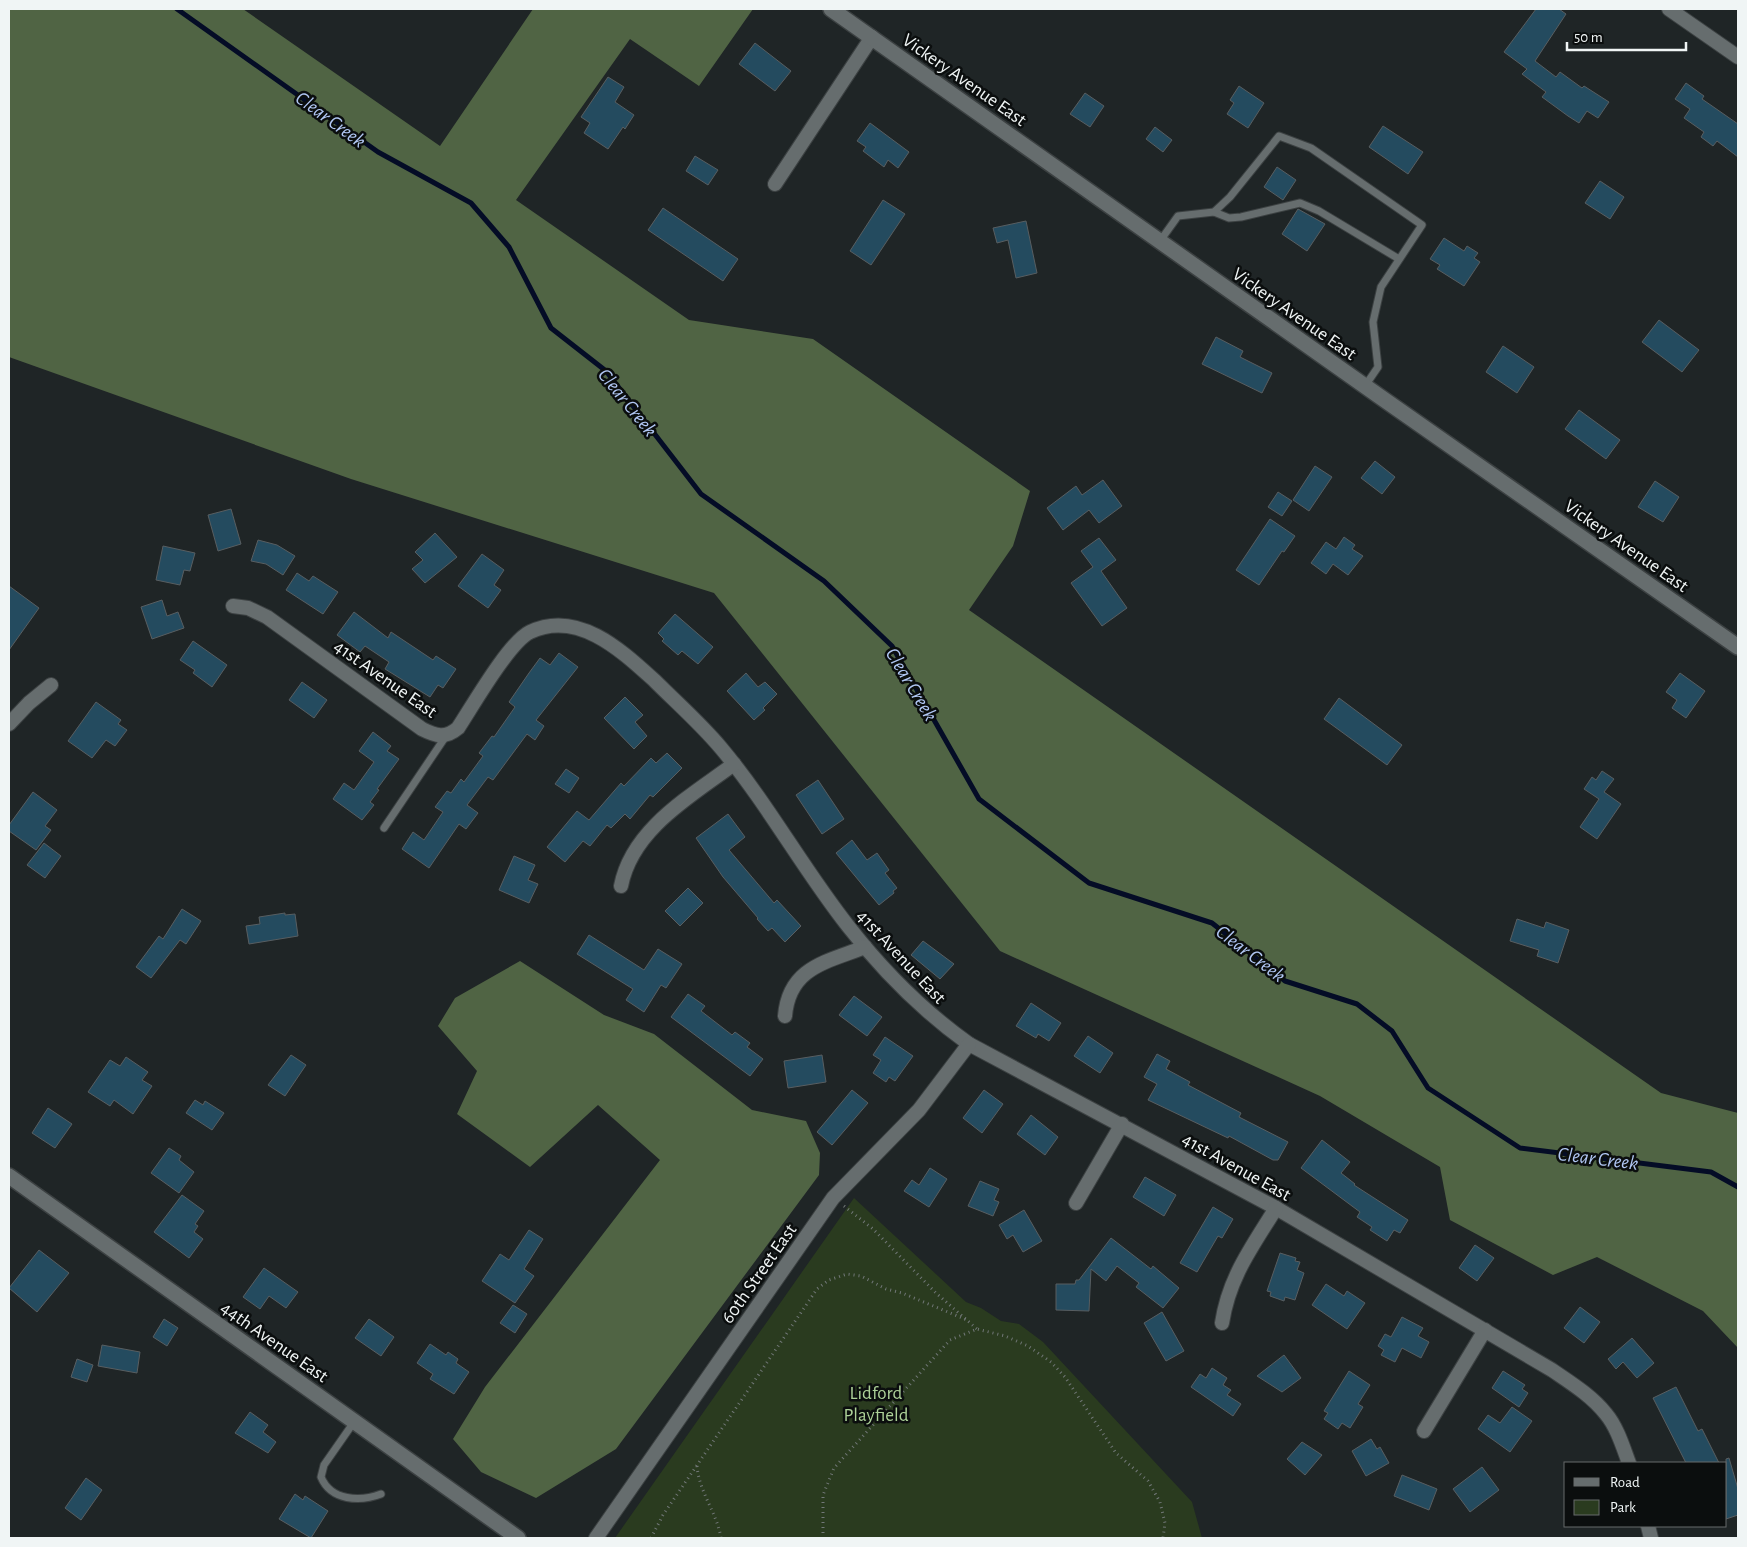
<svg xmlns="http://www.w3.org/2000/svg" width="1747" height="1547" font-family="'Alegreya Sans',sans-serif">
  <style>
    .green { fill: #2a3b1f }
    .forest { fill: #506444 }
    .lines { fill: none; stroke-linecap: round; stroke-linejoin: round }
    .stream { stroke: #040c26; stroke-width: 5 }
    .building { fill: #244b5f; stroke: #585e61 }
    .lane-casing { stroke: #3c4142; stroke-width: 9 }
    .street-casing { stroke: #3c4142; stroke-width: 16 }
    .secondary-casing { stroke: #3c4142; stroke-width: 18 }
    .path { stroke: #727878; stroke-width: 3; stroke-dasharray: 1 4; stroke-linecap: butt }
    .lane { stroke: #666d6e; stroke-width: 7 }
    .street { stroke: #666d6e; stroke-width: 14 }
    .secondary { stroke: #666d6e; stroke-width: 15 }
    .labels { text-anchor: middle; stroke-width: 5; stroke-linejoin: round; paint-order: stroke }
    .street-label { font-size: 19px; fill: #f0f5f5; stroke: #0b0e0e }
    .park-label { font-size: 19px; fill: #add198; stroke: #0b0e0e }
    .water-label { font-size: 20px; font-style: italic; fill: #b1c7f4; stroke: #0b0e0e }
  </style>
  <rect width="100%" height="100%" fill="#1f2526"/>
  <!-- green -->
  <polygon class="green" points="854,1198 966,1302 981,1308 1001,1321 1019,1324 1043,1342 1192,1502 1202,1538 615,1538"/>
  <!-- forest -->
  <g class="forest">
    <polygon points="9,9 243,9 440,146 533,9 753,9 699,86 630,39 516,200 689,320 813,339 1030,491 1013,546 969,610 1661,1093 1738,1113 1738,1348 1703,1311 1597,1257 1553,1275 1450,1220 1440,1167 1320,1096 1000,951 714,593 351,479 9,357"/>
    <polygon points="520,961 604,1015 654,1034 752,1110 806,1121 820,1153 819,1175 616,1449 536,1498 481,1472 453,1439 485,1387 660,1160 598,1105 530,1167 457,1114 477,1071 438,1026 455,998"/>
  </g>
  <g class="lines">
    <!-- stream -->
    <polyline class="stream" points="177,9 378,152 471,203 509,247 551,328 606,371 701,494 824,581 892,646 979,799 1089,883 1212,923 1285,981 1357,1004 1392,1031 1428,1088 1520,1148 1711,1172 1738,1187"/>
  </g>
  <!-- building -->
  <g class="building">
    <polygon points="1536,9 1559,9 1566,14 1535,61 1556,77 1560,72 1582,88 1584,86 1609,102 1598,118 1587,111 1579,123 1568,116 1542,97 1546,92 1522,74 1527,69 1504,52"/>
    <polygon points="755,43 791,71 775,91 739,64"/>
    <polygon points="608,77 624,87 615,102 634,115 625,129 623,127 608,149 584,133 590,123 581,117"/>
    <polygon points="1686,83 1704,96 1702,99 1738,124 1738,157 1717,141 1713,146 1701,137 1704,132 1684,118 1690,109 1675,99"/>
    <polygon points="1239,86 1264,103 1248,128 1227,114 1234,103 1230,100"/>
    <polygon points="1085,93 1104,106 1090,127 1070,114"/>
    <polygon points="870,123 909,152 898,168 888,160 884,167 863,151 866,147 857,141"/>
    <polygon points="1383,126 1423,152 1408,174 1369,147"/>
    <polygon points="1155,127 1172,140 1163,152 1146,139"/>
    <polygon points="695,156 718,170 708,185 686,171"/>
    <polygon points="1277,167 1296,180 1283,200 1264,187"/>
    <polygon points="1600,181 1624,197 1610,219 1585,203"/>
    <polygon points="883,200 905,214 871,265 850,251"/>
    <polygon points="663,208 738,259 723,281 648,230"/>
    <polygon points="1298,209 1325,224 1307,251 1282,234"/>
    <polygon points="1026,221 1037,273 1016,278 1008,240 997,243 993,228"/>
    <polygon points="1444,238 1464,251 1467,246 1478,253 1474,258 1480,262 1464,286 1437,269 1440,265 1430,259"/>
    <polygon points="1659,320 1699,350 1682,372 1642,342"/>
    <polygon points="1216,337 1243,351 1240,357 1272,373 1262,393 1202,364"/>
    <polygon points="1503,346 1534,367 1517,393 1486,372"/>
    <polygon points="1579,410 1620,440 1606,459 1565,429"/>
    <polygon points="1375,461 1395,477 1382,494 1361,478"/>
    <polygon points="1315,466 1332,477 1309,511 1293,500"/>
    <polygon points="1103,480 1122,506 1099,523 1089,510 1063,530 1047,508 1076,486 1082,495"/>
    <polygon points="1655,481 1679,497 1663,522 1638,507"/>
    <polygon points="1278,492 1292,501 1282,516 1268,507"/>
    <polygon points="231,509 241,544 218,551 208,515"/>
    <polygon points="1270,519 1295,536 1284,552 1282,551 1259,585 1236,570"/>
    <polygon points="435,533 457,557 425,583 412,569 423,560 415,552"/>
    <polygon points="1344,537 1355,545 1352,549 1363,556 1348,575 1333,564 1326,574 1311,563 1326,542 1336,549"/>
    <polygon points="1099,538 1116,560 1101,571 1127,608 1102,626 1071,583 1093,567 1081,551"/>
    <polygon points="258,540 277,545 295,556 283,575 266,564 251,561"/>
    <polygon points="163,546 195,553 190,571 184,570 180,585 156,580"/>
    <polygon points="482,554 504,570 494,585 501,590 488,608 458,586"/>
    <polygon points="297,573 309,581 313,576 338,592 323,614 286,590"/>
    <polygon points="9,586 39,608 9,650"/>
    <polygon points="162,600 167,616 178,612 184,628 152,639 141,607"/>
    <polygon points="354,612 388,638 391,632 433,660 436,656 456,669 443,688 438,685 430,697 385,669 389,662 365,646 360,652 337,635"/>
    <polygon points="675,614 713,647 698,664 682,651 678,655 662,641 664,639 658,633"/>
    <polygon points="193,641 227,665 212,687 193,673 195,670 180,660"/>
    <polygon points="559,653 578,667 536,720 544,726 535,740 527,734 493,780 488,777 467,805 478,813 466,829 459,824 429,868 402,849 413,832 424,840 443,812 435,807 447,791 451,793 461,779 464,782 483,756 479,753 492,736 494,737 515,707 509,702 529,673 540,658 550,665"/>
    <polygon points="746,673 758,687 765,682 777,694 763,708 765,710 754,720 727,691"/>
    <polygon points="1680,673 1705,691 1686,718 1672,708 1677,700 1666,692"/>
    <polygon points="302,682 327,700 314,718 289,700"/>
    <polygon points="625,697 643,715 635,722 647,736 634,749 604,718"/>
    <polygon points="1339,698 1402,745 1387,765 1324,719"/>
    <polygon points="96,702 121,720 118,724 127,730 115,746 106,740 92,758 68,741"/>
    <polygon points="373,732 391,746 387,751 399,759 377,789 379,790 370,802 374,805 362,820 333,799 344,783 354,790 374,762 359,751"/>
    <polygon points="667,753 682,768 653,797 650,795 630,819 625,814 611,828 607,825 590,846 583,841 565,862 547,847 577,811 589,820 621,783 624,786 651,758 656,763"/>
    <polygon points="566,769 579,778 569,793 555,784"/>
    <polygon points="1602,771 1614,779 1604,792 1621,804 1597,839 1580,827 1599,799 1584,789 1592,777 1596,780"/>
    <polygon points="818,780 844,819 822,834 796,795"/>
    <polygon points="33,792 57,810 45,826 51,830 36,850 9,831 9,825"/>
    <polygon points="728,814 745,837 729,850 774,903 777,900 801,926 785,942 772,928 768,931 757,919 758,918 723,877 696,838"/>
    <polygon points="852,840 867,860 877,853 889,870 885,873 897,888 893,891 894,893 879,905 836,853"/>
    <polygon points="44,843 61,856 45,878 27,865"/>
    <polygon points="514,856 535,865 528,880 538,884 529,903 499,890"/>
    <polygon points="688,888 703,903 680,926 665,911"/>
    <polygon points="182,909 201,921 186,944 180,940 151,978 136,967 159,936 163,939"/>
    <polygon points="285,913 285,915 295,914 298,936 249,944 246,926 260,924 259,917"/>
    <polygon points="1517,919 1544,928 1546,922 1569,930 1558,963 1537,956 1539,950 1510,941"/>
    <polygon points="589,935 644,970 658,949 682,964 666,988 661,985 644,1012 626,1000 633,989 577,954"/>
    <polygon points="923,941 954,964 940,979 911,955"/>
    <polygon points="688,994 705,1006 701,1011 732,1035 735,1032 750,1043 747,1047 763,1059 750,1076 671,1017"/>
    <polygon points="854,996 882,1017 867,1036 839,1015"/>
    <polygon points="1031,1003 1061,1023 1049,1041 1038,1034 1036,1038 1016,1026"/>
    <polygon points="1088,1036 1113,1053 1100,1073 1074,1056"/>
    <polygon points="885,1037 913,1056 895,1081 889,1077 886,1082 873,1073 881,1060 873,1055"/>
    <polygon points="1157,1054 1170,1061 1166,1069 1190,1082 1188,1085 1241,1113 1239,1117 1288,1142 1278,1160 1273,1160 1229,1136 1228,1138 1148,1100 1157,1084 1144,1077"/>
    <polygon points="291,1055 306,1065 285,1096 268,1085"/>
    <polygon points="822,1055 826,1082 788,1088 784,1061"/>
    <polygon points="126,1057 148,1072 142,1080 152,1086 133,1114 114,1100 110,1106 88,1092 110,1060 120,1066"/>
    <polygon points="852,1090 868,1103 832,1145 817,1132"/>
    <polygon points="984,1090 1003,1104 982,1133 963,1118"/>
    <polygon points="195,1100 203,1105 205,1101 224,1113 212,1130 186,1113"/>
    <polygon points="48,1108 72,1124 55,1148 32,1133"/>
    <polygon points="1031,1115 1058,1137 1045,1155 1017,1134"/>
    <polygon points="1322,1140 1350,1162 1341,1173 1355,1184 1354,1185 1408,1220 1400,1233 1394,1230 1387,1241 1370,1230 1372,1227 1357,1217 1360,1212 1301,1168"/>
    <polygon points="169,1148 181,1156 179,1160 194,1172 179,1193 151,1173"/>
    <polygon points="930,1168 947,1179 929,1207 904,1191 912,1180 919,1185"/>
    <polygon points="1145,1177 1176,1195 1164,1216 1133,1197"/>
    <polygon points="980,1181 999,1189 994,1200 999,1202 993,1216 968,1206"/>
    <polygon points="182,1195 204,1211 195,1224 198,1226 194,1232 203,1239 189,1258 154,1232"/>
    <polygon points="1213,1207 1233,1219 1222,1238 1218,1236 1197,1272 1180,1263"/>
    <polygon points="1024,1210 1042,1241 1023,1252 1013,1235 1007,1239 999,1225"/>
    <polygon points="529,1230 543,1239 524,1269 534,1276 515,1303 482,1281 500,1254 509,1260"/>
    <polygon points="1111,1238 1151,1269 1153,1266 1179,1288 1163,1308 1136,1287 1139,1283 1117,1266 1106,1281 1091,1269 1089,1311 1056,1310 1056,1284 1075,1284 1076,1280 1079,1280"/>
    <polygon points="1475,1245 1494,1258 1477,1281 1459,1268"/>
    <polygon points="39,1250 69,1273 37,1312 9,1288"/>
    <polygon points="1280,1253 1296,1258 1295,1261 1300,1262 1297,1270 1304,1273 1295,1300 1285,1297 1284,1301 1270,1296 1271,1292 1267,1291"/>
    <polygon points="264,1268 298,1292 286,1308 269,1296 260,1309 243,1297"/>
    <polygon points="1326,1284 1344,1296 1347,1291 1365,1303 1347,1329 1312,1305"/>
    <polygon points="513,1305 527,1314 515,1333 500,1323"/>
    <polygon points="1580,1307 1600,1322 1584,1343 1564,1328"/>
    <polygon points="1162,1312 1184,1351 1166,1361 1144,1323"/>
    <polygon points="1402,1317 1423,1328 1418,1336 1429,1342 1421,1358 1402,1348 1395,1362 1381,1355 1384,1350 1378,1346 1385,1334 1391,1337"/>
    <polygon points="164,1319 178,1328 167,1346 153,1337"/>
    <polygon points="369,1319 394,1337 381,1356 355,1338"/>
    <polygon points="1632,1338 1654,1363 1637,1378 1623,1362 1616,1369 1608,1359"/>
    <polygon points="430,1344 446,1355 448,1352 458,1359 456,1363 469,1372 454,1394 430,1379 433,1374 417,1363"/>
    <polygon points="102,1345 140,1352 137,1373 98,1366"/>
    <polygon points="1284,1355 1301,1378 1282,1392 1257,1376"/>
    <polygon points="77,1359 93,1365 87,1382 71,1377"/>
    <polygon points="1212,1368 1227,1378 1223,1385 1231,1390 1227,1395 1241,1404 1233,1416 1191,1387 1200,1374 1206,1378"/>
    <polygon points="1349,1371 1370,1385 1358,1404 1363,1407 1350,1428 1342,1423 1338,1429 1324,1419 1328,1413 1324,1411"/>
    <polygon points="1503,1371 1525,1385 1522,1389 1528,1393 1519,1407 1492,1388"/>
    <polygon points="1676,1387 1698,1431 1702,1429 1719,1463 1686,1463 1653,1398"/>
    <polygon points="1512,1407 1532,1421 1510,1452 1478,1429 1488,1415 1500,1423"/>
    <polygon points="250,1412 268,1425 263,1432 276,1442 268,1453 235,1433"/>
    <polygon points="1371,1439 1377,1449 1380,1447 1389,1463 1366,1476 1352,1451"/>
    <polygon points="1302,1442 1322,1455 1305,1475 1287,1459"/>
    <polygon points="1729,1458 1738,1489 1738,1515 1726,1519 1726,1459"/>
    <polygon points="1482,1467 1499,1490 1470,1512 1453,1489"/>
    <polygon points="1402,1475 1437,1489 1429,1510 1394,1496"/>
    <polygon points="86,1478 102,1490 81,1520 65,1508"/>
    <polygon points="295,1494 303,1500 305,1496 328,1511 311,1538 279,1519"/>
  </g>
  <g class="lines">
    <defs>
      <g id="lane">
        <polyline points="1214,212 1229,218 1241,217 1300,203 1319,211 1399,259"/>
        <polyline points="1160,241 1178,216 1214,212 1230,197 1279,136 1311,148 1422,225 1381,287 1373,322 1378,367 1365,386"/>
        <polyline points="384,828 446,736"/>
        <path d="M354 1422 324 1465 321 1477C331 1501 360 1502 381 1494"/>
      </g>
      <g id="street">
        <polyline points="1669,9 1738,57"/>
        <polyline points="775,184 872,37"/>
        <path d="M233 606 248 608 267 617 422 729C436 736 445 739 458 728 472 707 509 642 530 632 578 609 622 651 655 681 677 703 701 724 721 748 768 804 803 869 848 926 883 971 923 1011 969 1044L1276 1208 1552 1370C1571 1383 1592 1396 1606 1414 1617 1427 1623 1447 1629 1463"/>
        <polyline points="9,724 29,703 51,685"/>
        <path d="M621 886C632 829 691 796 734 764"/>
        <path d="M785 1016C789 967 827 962 865 947"/>
        <polyline points="1076,1203 1122,1124"/>
        <path d="M1222 1323C1229 1277 1252 1247 1276 1208"/>
        <polyline points="1424,1431 1485,1330"/>
        <polyline points="1648,1526 1651,1538"/>
        <polyline points="596,1538 833,1198 919,1110 969,1044"/>
      </g>
      <g id="secondary">
        <polyline points="831,9 1379,396 1738,647"/>
        <polyline points="9,1176 518,1538"/>
      </g>
    </defs>
    <!-- lane casing -->
    <use href="#lane" class="lane-casing"/>
    <!-- street casing -->
    <use href="#street" class="street-casing"/>
    <!-- secondary casing -->
    <use href="#secondary" class="secondary-casing"/>
    <!-- path -->
    <g class="path">
      <polyline points="844,1206 873,1229 936,1293 977,1329"/>
      <path d="M697 1466C699 1492 717 1513 721 1538"/>
      <polyline points="651,1538 663,1515 817,1289 829,1280 847,1274 861,1276 886,1289 902,1293 967,1320"/>
      <polyline points="823,1538 823,1495 834,1468 950,1340 977,1329 1005,1336 1028,1346 1051,1362 1065,1377 1116,1453 1148,1481 1160,1502 1165,1523 1163,1538"/>
    </g>
    <!-- lane -->
    <use href="#lane" class="lane"/>
    <!-- street -->
    <use href="#street" class="street"/>
    <!-- secondary -->
    <use href="#secondary" class="secondary"/>
  </g>
  <g class="labels">
    <!-- street labels -->
    <g class="street-label">
      <text transform="translate(965 79) rotate(35)" y="7">Vickery Avenue East</text>
      <text transform="translate(1295 313) rotate(35)" y="7">Vickery Avenue East</text>
      <text transform="translate(1627 545) rotate(35)" y="7">Vickery Avenue East</text>
      <text transform="translate(386 678) rotate(35)" y="7">41st Avenue East</text>
      <text transform="translate(902 956) rotate(47)" y="7">41st Avenue East</text>
      <text transform="translate(1237 1166) rotate(29)" y="7">41st Avenue East</text>
      <text transform="translate(758 1273) rotate(-55)" y="7">60th Street East</text>
      <text transform="translate(275 1341) rotate(35)" y="7">44th Avenue East</text>
    </g>
    <!-- park labels -->
    <g class="park-label">
      <text x="876" y="1399">Lidford<tspan x="876" dy="22">Playfield</tspan></text>
    </g>
    <!-- water labels -->
    <g class="water-label">
      <text transform="translate(331 119) rotate(36)" y="7">Clear Creek</text>
      <text transform="translate(628 402) rotate(51)" y="7">Clear Creek</text>
      <text transform="translate(912 684) rotate(59)" y="7">Clear Creek</text>
      <text transform="translate(1251 953) rotate(37)" y="7">Clear Creek</text>
      <text transform="translate(1598 1158) rotate(7)" y="7">Clear Creek</text>
    </g>
  </g>
  <!-- border -->
  <rect width="1747" height="1547" fill="none" stroke="#f0f5f5" stroke-width="20"/>
  <!-- legend -->
  <rect x="1564" y="1462" width="162" height="65" fill="#0b0e0e" stroke="#676a6a"/>
  <rect x="1574" y="1478" width="25" height="8" fill="#666d6e" stroke="#676a6a"/>
  <text x="1610" y="1487" font-size="15" fill="#f0f5f5">Road</text>
  <rect x="1574" y="1500" width="25" height="15" fill="#2a3b1f" stroke="#676a6a"/>
  <text x="1610" y="1512" font-size="15" fill="#f0f5f5">Park</text>
  <!-- scale -->
  <path d="M1567 42v8h119v-8" fill="none" stroke="#f0f5f5" stroke-width="2.5"/>
  <text x="1574" y="42" font-size="15" fill="#f0f5f5" stroke="#0b0e0e" stroke-width="4" paint-order="stroke">50 m</text>
</svg>
